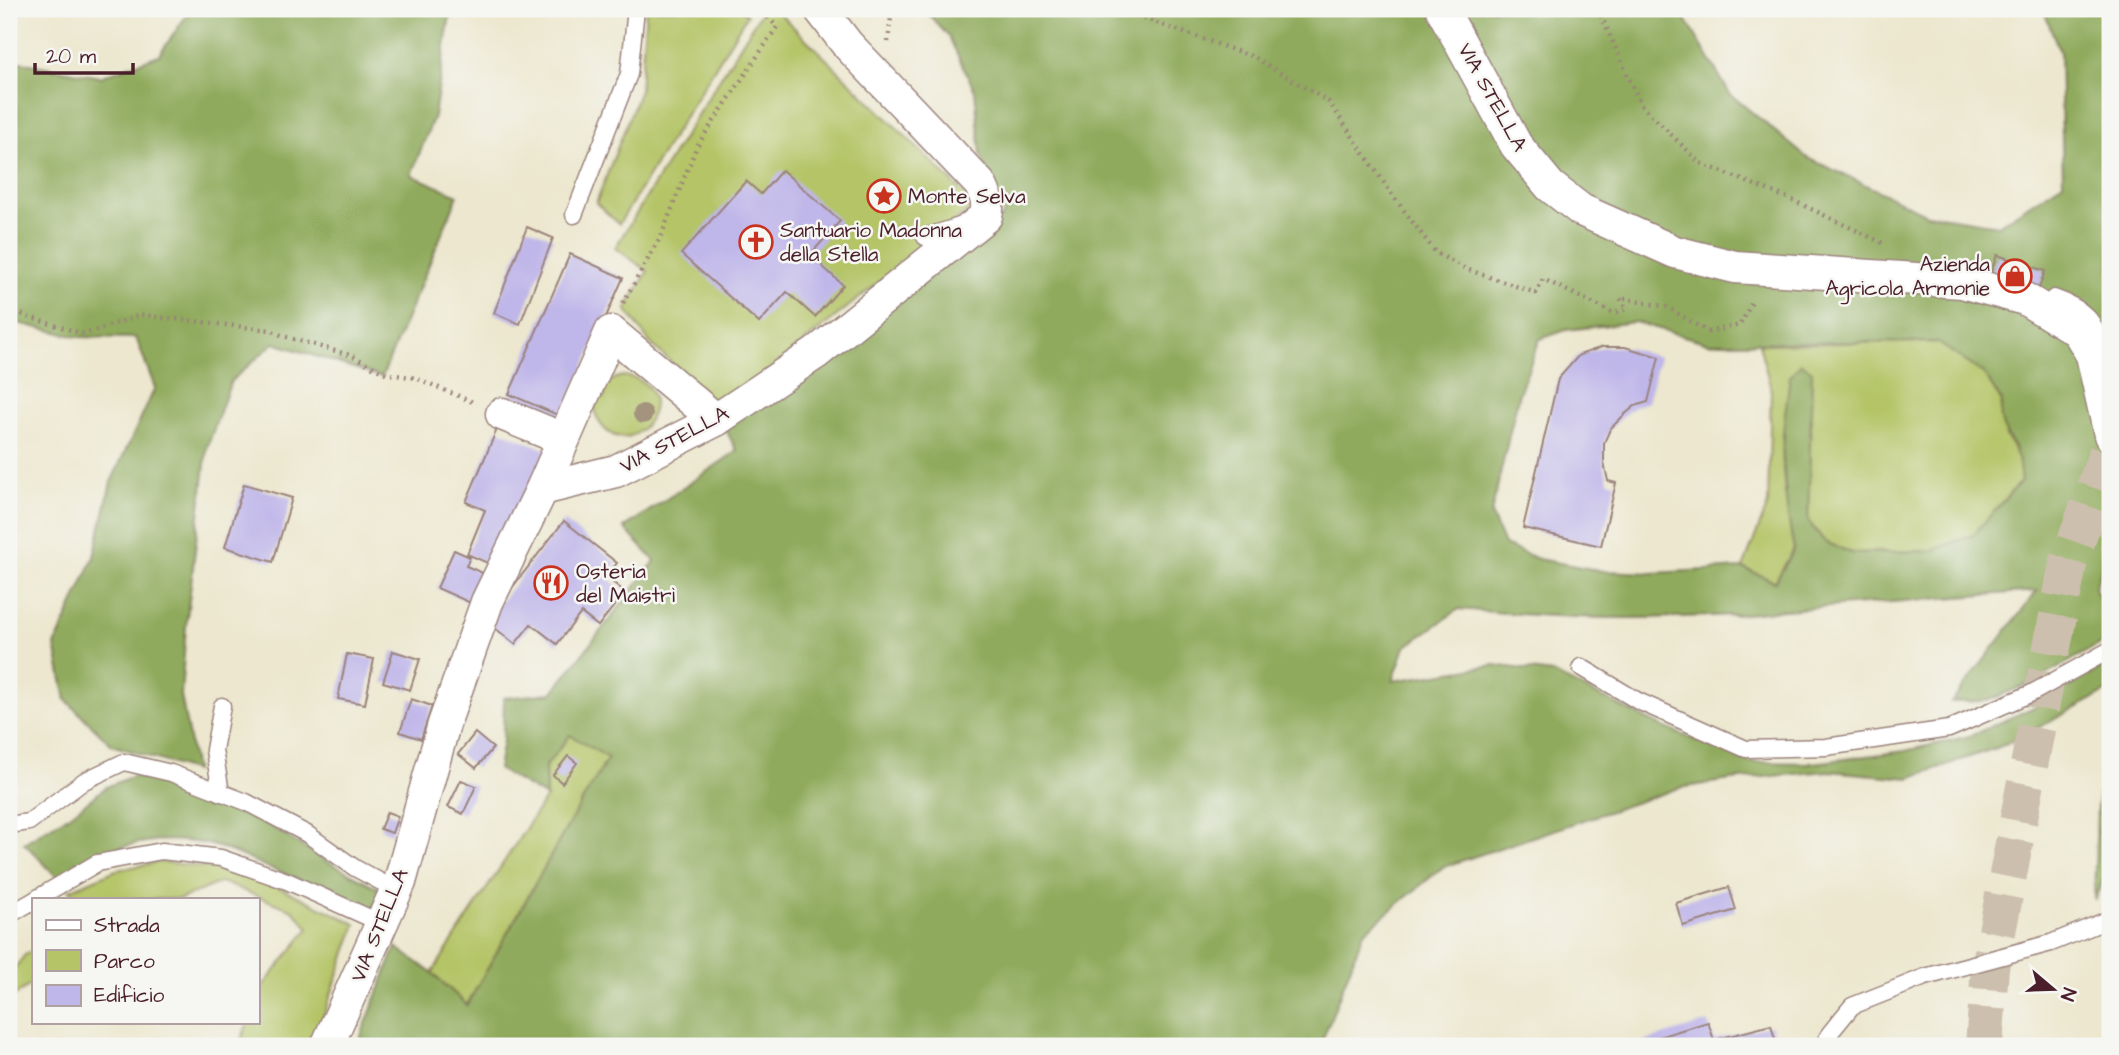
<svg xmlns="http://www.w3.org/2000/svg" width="2119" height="1055" font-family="'Architects Daughter',sans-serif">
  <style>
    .green { fill: #b4c466; stroke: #7f7248; stroke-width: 2 }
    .forest { fill: #8faa5b; stroke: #6c6443; stroke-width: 2; fill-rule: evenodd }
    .building { fill: #bfb6e9 }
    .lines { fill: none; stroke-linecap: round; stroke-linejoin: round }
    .primary-tunnel { stroke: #ccbfad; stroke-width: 38; stroke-dasharray: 38 19; stroke-linecap: butt }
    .service-casing { stroke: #9b837c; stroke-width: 19 }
    .minor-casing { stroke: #9b837c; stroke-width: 35 }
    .path { stroke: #9b837c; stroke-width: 4.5; stroke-dasharray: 2 5; stroke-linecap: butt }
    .service { stroke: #fff; stroke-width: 16 }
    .minor { stroke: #fff; stroke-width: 32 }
    .tree { fill: #a4947e }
    .labels { text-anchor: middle; stroke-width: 5; stroke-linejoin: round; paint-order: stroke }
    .street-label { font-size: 21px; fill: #4a1f2b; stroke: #f6f6f2 }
    .poi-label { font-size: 21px; fill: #4a1f2b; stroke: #f6f6f2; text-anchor: start }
  </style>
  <rect width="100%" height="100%" fill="#f6f6f2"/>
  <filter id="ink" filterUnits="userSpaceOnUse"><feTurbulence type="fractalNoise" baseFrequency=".0143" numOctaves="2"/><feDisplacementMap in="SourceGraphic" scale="14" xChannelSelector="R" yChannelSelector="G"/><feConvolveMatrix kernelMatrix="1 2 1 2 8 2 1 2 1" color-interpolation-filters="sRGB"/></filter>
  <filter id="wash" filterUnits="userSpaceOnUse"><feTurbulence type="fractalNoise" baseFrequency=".00686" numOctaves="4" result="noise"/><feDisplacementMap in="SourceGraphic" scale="28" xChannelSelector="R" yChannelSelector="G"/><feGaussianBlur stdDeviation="1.57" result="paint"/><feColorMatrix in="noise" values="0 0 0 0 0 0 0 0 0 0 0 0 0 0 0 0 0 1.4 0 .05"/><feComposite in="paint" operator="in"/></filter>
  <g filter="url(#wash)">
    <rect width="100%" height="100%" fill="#ece7ce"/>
    <!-- green -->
    <g class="green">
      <polygon points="646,9 741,9 747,15 619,224 596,203 640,90"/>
      <polygon points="763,9 775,9 976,205 721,408 650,343 626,309 648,271 615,248"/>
      <path d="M1937 342 1984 374 2002 402 2006 436 2018 457 2021 481 1974 535 1930 551 1852 553 1825 542 1808 521 1812 372 1801 363C1796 379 1787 397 1785 415 1778 458 1786 506 1794 549L1775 582 1743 568 1768 504 1771 389 1759 344Z"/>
      <path d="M623 376C688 383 636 467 602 426 595 417 593 406 597 395L603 398 605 395 599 391C606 382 613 378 623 376Z"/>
      <polygon points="570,735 609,758 575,813 467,1005 432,973 546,797 545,767"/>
      <polygon points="160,862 222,869 283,889 356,924 322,1020 310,1046 239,1046 248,1022 257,1022 259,991 309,928 293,910 221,882 180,899 78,899 69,890 116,870"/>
      <polygon points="33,950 33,983 9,999 9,975 25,955"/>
    </g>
    <!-- forest -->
    <g class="forest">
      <polygon points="191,9 451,9 434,116 411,175 458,195 382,377 274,343 231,381 207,448 186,626 181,695 195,771 112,745 66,700 55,645 94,557 111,482 155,388 136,338 78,337 9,321 9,60 100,77 159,55"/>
      <path d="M924 9H1680L1730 94 1806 157 1927 214 1998 225 2063 183 2060 52 2043 9H2106L2110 12V561L2103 549 2101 570 2095 588 2108 615 2110 638 2035 681 1987 701 1952 702 2037 591 1772 611C1740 616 1708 616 1675 617 1603 620 1532 616 1459 609L1405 647 1393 681 1495 665 1552 673 1663 727 1750 762 1814 763 1905 751 1970 736 2043 703 2110 663V690L2007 744 1909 778 1828 771 1730 780 1679 788 1443 867 1364 932 1320 1046H357L396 947 432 973 467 1005 575 813 608 758 570 735 545 767 546 797 498 769 503 740 504 698 552 693 655 561 624 528 737 451 723 424 843 341 1004 215 981 155 975 91 949 37ZM1635 322 1708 343 1937 342 1984 374 2002 402C1996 432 2012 434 2018 459 2020 466 2020 474 2021 481L1973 535 1930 551 1852 553 1825 542 1808 521 1812 371 1801 363 1790 376 1785 414 1783 456 1787 510 1794 550 1775 582 1743 568 1652 573 1603 571 1538 559 1504 545 1491 514 1519 393 1540 339 1566 330Z"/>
      <polygon points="2110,716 2110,866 2094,900 2097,809"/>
      <path d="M133 776 180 784 246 811 321 858 382 890 371 912C337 895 303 881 267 867 248 859 227 848 207 844 148 833 107 847 58 878L24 843 74 812 106 787Z"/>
    </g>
    <g id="blocks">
      <!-- building -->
      <g class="building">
        <polygon points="782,170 840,221 810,255 843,285 815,317 787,292 759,323 681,254 746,181 761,194"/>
        <polygon points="527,227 553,238 520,324 494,313"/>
        <polygon points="570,254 623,278 562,417 509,394"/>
        <polygon points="1997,255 2045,271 2036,297 1988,281"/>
        <polygon points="1602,347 1625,347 1659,357 1648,402 1635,406 1624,415 1610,429 1604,443 1604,463 1608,481 1616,483 1601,546 1523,528 1558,379 1579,355"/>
        <polygon points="497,429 549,451 499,568 467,554 485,510 466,502"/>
        <polygon points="244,484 292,498 273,562 225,547"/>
        <polygon points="564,521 617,563 606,577 625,592 598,626 581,613 557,644 531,624 515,644 486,621"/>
        <polygon points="454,550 470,557 466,566 485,574 473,604 437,588"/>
        <polygon points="393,651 420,659 410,690 383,682"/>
        <polygon points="347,654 374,659 365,704 338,699"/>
        <polygon points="411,699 432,706 421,739 400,732"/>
        <polygon points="475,733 493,748 476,768 458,754"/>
        <polygon points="568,756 577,763 562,783 553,775"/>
        <polygon points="461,780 476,786 463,814 448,807"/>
        <polygon points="387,812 398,816 392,833 380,829"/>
        <polygon points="1729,887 1736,910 1683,926 1676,903"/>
        <polygon points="1708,1022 1714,1040 1771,1025 1777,1046 1629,1046"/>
      </g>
    </g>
  </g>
  <g filter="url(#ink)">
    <use href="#blocks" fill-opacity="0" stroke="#9b837c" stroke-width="2"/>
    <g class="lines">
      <!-- primary-tunnel -->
      <polyline class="primary-tunnel" points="1984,1046 1990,968 2068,564 2110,446"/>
      <defs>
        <g id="service">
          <polyline points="574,215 629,74 636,9"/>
          <polyline points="925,237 960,226"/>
          <path d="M2054 298C2083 308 2097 320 2102 352"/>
          <polyline points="1581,667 1638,701 1746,749 1826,747 1949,729 2032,693 2110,650"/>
          <polyline points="221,793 214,750 222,706"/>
          <polyline points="9,825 29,822 84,781 124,762 171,773 246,802 307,834 355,868 396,890"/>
          <polyline points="36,899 97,863 162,851 221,858 287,881 381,923"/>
          <polyline points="9,915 33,901"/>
          <polyline points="1823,1046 1830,1033 1852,1006 1925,977 2051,943 2110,919"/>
        </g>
        <g id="minor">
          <polyline points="1442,9 1516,145 1550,186 1581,210 1675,252 1735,267 1962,282 2025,299 2078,331 2092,355 2110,435"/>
          <polyline points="502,414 563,439"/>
          <path d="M542 489 616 471 716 420 816 353 986 216C989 202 986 196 980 184L847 44 820 9"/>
          <polyline points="327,1046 400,882 444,724 487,602 542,489 611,332 716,420"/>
        </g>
      </defs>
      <!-- service casing -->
      <use href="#service" class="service-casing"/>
      <!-- minor casing -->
      <use href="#minor" class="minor-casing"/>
      <!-- path -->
      <g class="path">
        <polyline points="1117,9 1254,57 1329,102 1393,196 1436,253 1466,269 1536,293 1543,279 1613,313 1627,309 1620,298 1667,307 1708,332 1740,325 1753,300"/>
        <polyline points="1598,9 1641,105 1700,163 1790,199 1883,243"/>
        <polyline points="888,42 892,9"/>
        <polyline points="623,303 661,236 697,146 777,27 761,9"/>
        <polyline points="9,308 28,317 84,334 141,315 270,330 283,336 353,356 384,373 416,378 475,403"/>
      </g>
      <!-- service -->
      <use href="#service" class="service"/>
      <!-- minor -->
      <use href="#minor" class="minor"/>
    </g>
    <!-- trees -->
    <circle class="tree" cx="643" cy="414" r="10"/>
  </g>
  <!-- icons -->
  <defs>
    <symbol id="sight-ring" viewBox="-11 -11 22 22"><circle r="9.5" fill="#f6f6f2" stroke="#c8321e" stroke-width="1.5"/><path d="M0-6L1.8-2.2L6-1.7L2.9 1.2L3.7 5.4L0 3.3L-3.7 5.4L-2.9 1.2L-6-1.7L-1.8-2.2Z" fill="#c8321e"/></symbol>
    <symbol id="church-ring" viewBox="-11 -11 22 22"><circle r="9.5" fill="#f6f6f2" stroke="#c8321e" stroke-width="1.5"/><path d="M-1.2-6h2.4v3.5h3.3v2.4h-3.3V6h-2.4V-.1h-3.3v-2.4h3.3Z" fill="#c8321e"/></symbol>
    <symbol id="shop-ring" viewBox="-11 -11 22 22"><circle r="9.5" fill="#f6f6f2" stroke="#c8321e" stroke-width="1.5"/><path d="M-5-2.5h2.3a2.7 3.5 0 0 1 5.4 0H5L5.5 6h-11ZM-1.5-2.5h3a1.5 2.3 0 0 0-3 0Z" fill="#c8321e"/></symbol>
    <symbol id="restaurant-ring" viewBox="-11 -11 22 22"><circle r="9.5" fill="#f6f6f2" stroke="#c8321e" stroke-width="1.5"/><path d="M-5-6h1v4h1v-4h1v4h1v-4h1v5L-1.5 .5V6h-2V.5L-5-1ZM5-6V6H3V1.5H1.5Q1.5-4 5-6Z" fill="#c8321e"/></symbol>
  </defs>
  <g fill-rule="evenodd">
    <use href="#sight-ring" x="865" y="177" width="38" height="38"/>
    <use href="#church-ring" x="737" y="223" width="38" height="38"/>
    <use href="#shop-ring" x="1996" y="257" width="38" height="38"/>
    <use href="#restaurant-ring" x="532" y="564" width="38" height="38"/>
  </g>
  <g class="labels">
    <!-- street labels -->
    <g class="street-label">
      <text transform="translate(1493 97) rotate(61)" y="7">VIA STELLA</text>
      <text transform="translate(674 439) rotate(-28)" y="7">VIA STELLA</text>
      <text transform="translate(379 925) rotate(-68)" y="7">VIA STELLA</text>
    </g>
    <!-- poi labels -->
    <g class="poi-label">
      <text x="908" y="203">Monte Selva</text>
      <text x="780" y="237">Santuario Madonna<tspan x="780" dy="24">della Stella</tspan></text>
      <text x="1990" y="271" text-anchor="end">Azienda<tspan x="1990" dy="24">Agricola Armonie</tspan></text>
      <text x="576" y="578">Osteria<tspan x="576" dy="24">del Maistrì</tspan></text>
    </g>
  </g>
  <!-- margin -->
  <rect width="2119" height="1055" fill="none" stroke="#f6f6f2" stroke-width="35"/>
  <!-- legend -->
  <rect x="32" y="898" width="228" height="126" fill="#f6f6f2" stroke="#b1a0a2" stroke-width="2"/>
  <rect x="46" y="920" width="35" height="10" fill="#ffffff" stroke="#b1a0a2" stroke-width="2"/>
  <text x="94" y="932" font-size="21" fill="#4a1f2b">Strada</text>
  <rect x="46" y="950" width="35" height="21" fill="#b4c466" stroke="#b1a0a2" stroke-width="2"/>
  <text x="94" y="968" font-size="21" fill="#4a1f2b">Parco</text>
  <rect x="46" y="985" width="35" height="21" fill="#bfb6e9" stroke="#b1a0a2" stroke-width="2"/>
  <text x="94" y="1002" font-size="21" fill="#4a1f2b">Edificio</text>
  <!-- north arrow -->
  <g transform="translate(2053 989) rotate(109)" stroke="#f6f6f2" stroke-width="5" paint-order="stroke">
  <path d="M0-5L12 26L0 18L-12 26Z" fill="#4a1f2b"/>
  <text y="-10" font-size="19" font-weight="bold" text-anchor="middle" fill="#4a1f2b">N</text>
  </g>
  <!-- scale -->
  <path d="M35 63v10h98v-10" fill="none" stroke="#4a1f2b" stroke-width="3.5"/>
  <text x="46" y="63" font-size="21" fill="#4a1f2b" stroke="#f6f6f2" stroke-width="5" paint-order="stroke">20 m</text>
</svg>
